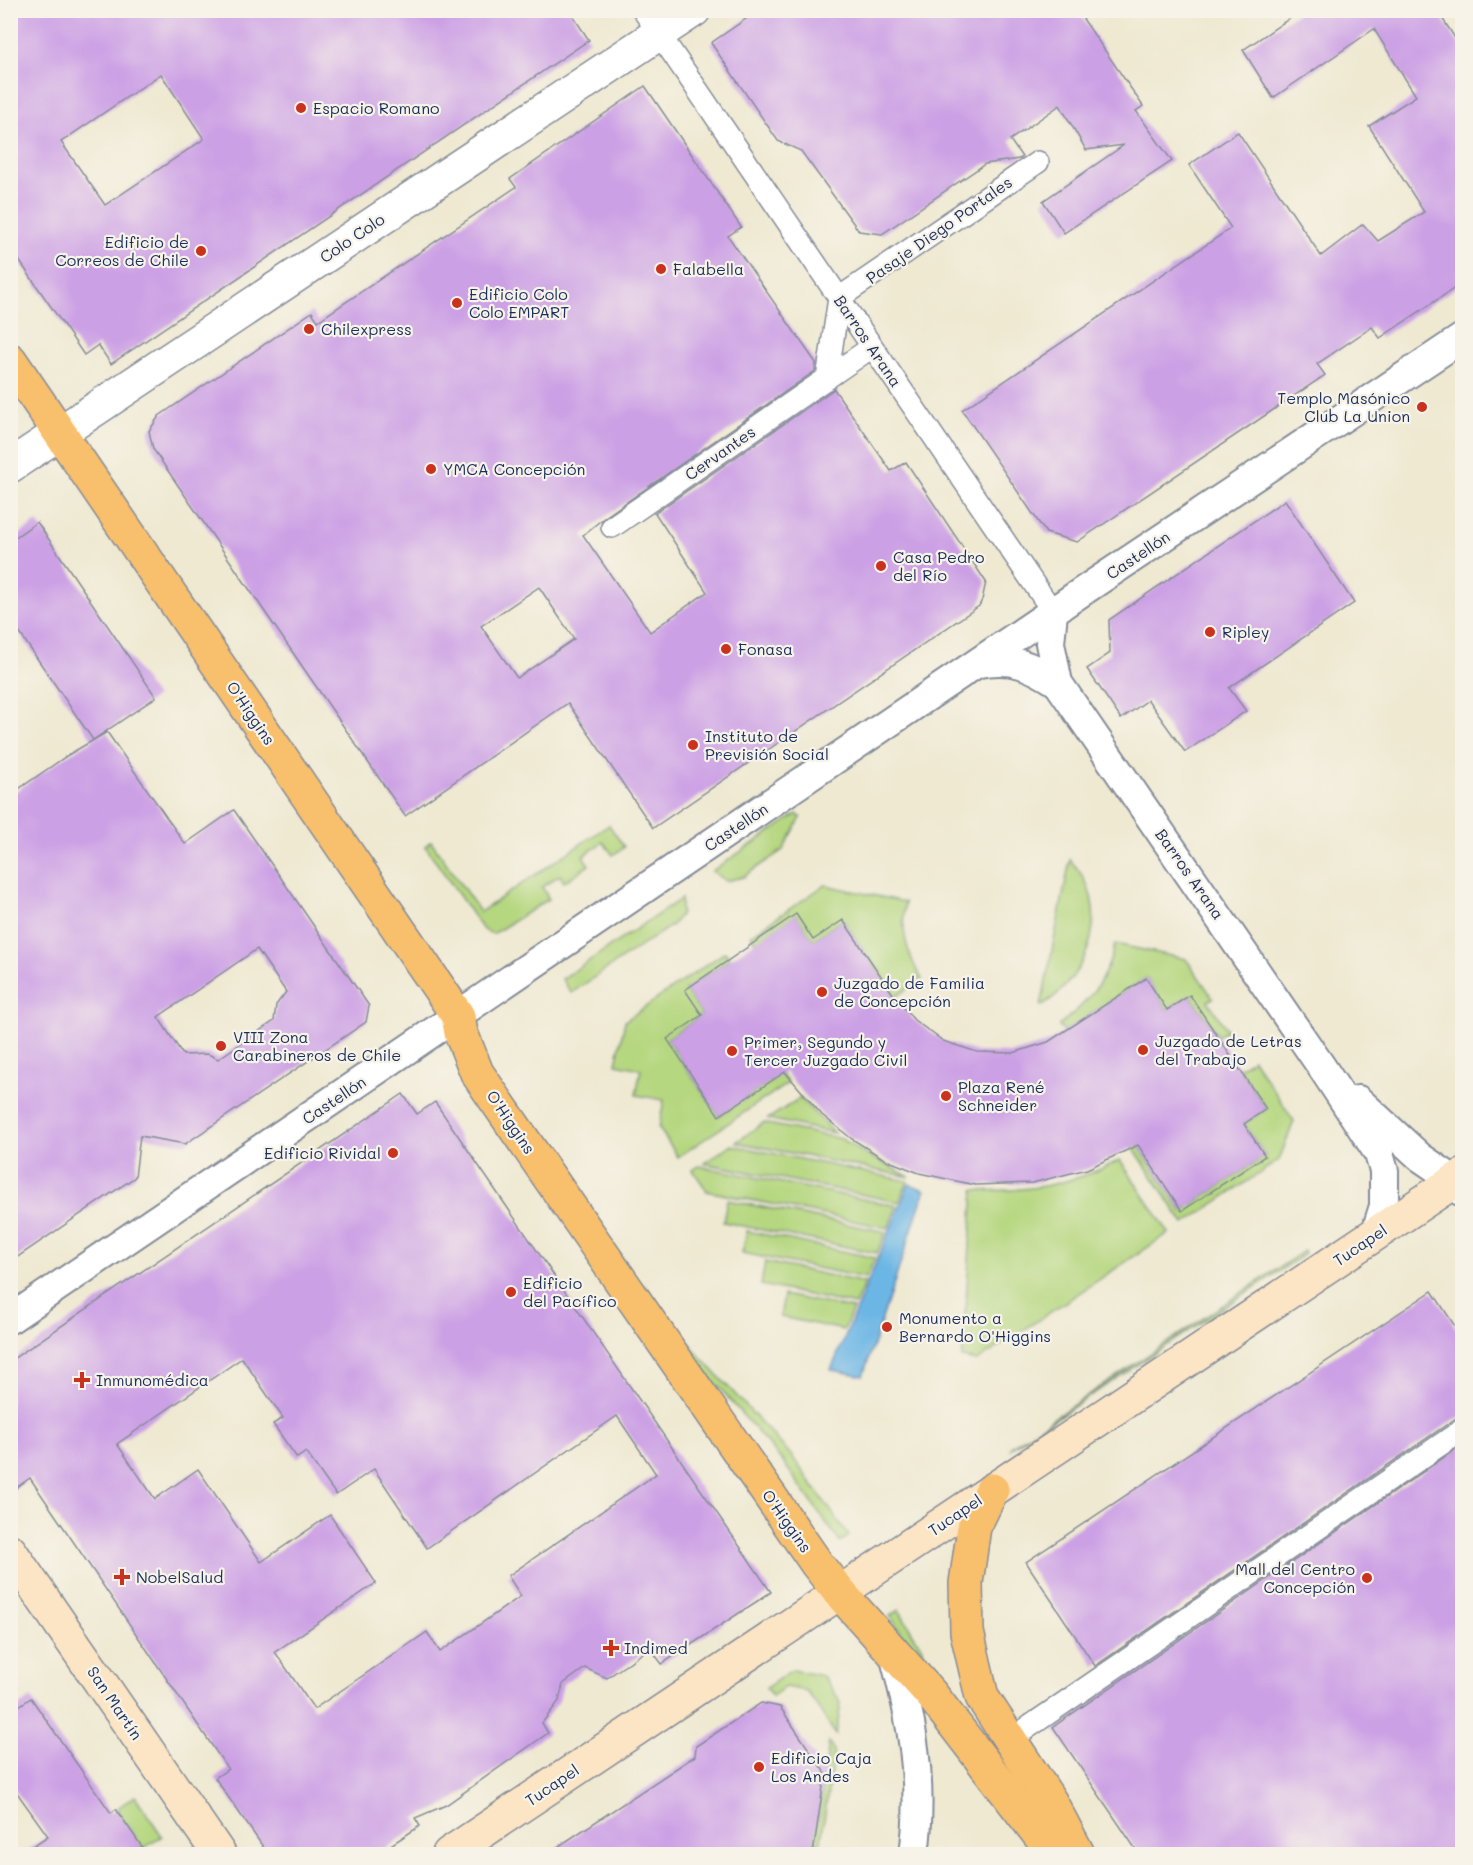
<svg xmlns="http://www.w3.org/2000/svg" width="1473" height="1865" font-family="Mali,sans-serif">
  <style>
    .green { fill: #b5d77f; stroke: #68836e; stroke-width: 1.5 }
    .water { fill: #6cb6e5; stroke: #4472a2; stroke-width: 1.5 }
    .building { fill: #cca0e5; fill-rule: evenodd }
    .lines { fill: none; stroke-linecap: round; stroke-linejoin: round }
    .pedestrian-casing { stroke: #858c98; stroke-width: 24 }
    .minor-casing { stroke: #858c98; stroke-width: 32 }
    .tertiary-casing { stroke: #858c98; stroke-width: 36 }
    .secondary-casing { stroke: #858c98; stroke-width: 36 }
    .primary-casing { stroke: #858c98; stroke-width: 36 }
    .pedestrian { stroke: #fff; stroke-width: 21 }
    .minor { stroke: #fff; stroke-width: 28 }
    .tertiary { stroke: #fff; stroke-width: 33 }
    .secondary { stroke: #fce5c4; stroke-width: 33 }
    .primary { stroke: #f8bf6c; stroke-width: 33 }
    .poi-dot { fill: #c8321e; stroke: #f7f3e8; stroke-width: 2 }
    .labels { text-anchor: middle; stroke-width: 4.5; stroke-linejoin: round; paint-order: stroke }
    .poi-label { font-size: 16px; fill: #1b2f5e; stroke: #f7f3e8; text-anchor: start }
    .street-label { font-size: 16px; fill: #1b2f5e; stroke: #f7f3e8 }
  </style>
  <rect width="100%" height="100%" fill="#f7f3e8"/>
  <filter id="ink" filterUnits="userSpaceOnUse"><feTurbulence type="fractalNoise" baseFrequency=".0167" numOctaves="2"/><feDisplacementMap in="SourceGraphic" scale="12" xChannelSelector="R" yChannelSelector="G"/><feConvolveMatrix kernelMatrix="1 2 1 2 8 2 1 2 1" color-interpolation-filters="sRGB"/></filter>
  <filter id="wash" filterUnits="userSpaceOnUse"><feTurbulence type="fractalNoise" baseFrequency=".008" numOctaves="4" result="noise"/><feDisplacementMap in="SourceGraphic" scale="24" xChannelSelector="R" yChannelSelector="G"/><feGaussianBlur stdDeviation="1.35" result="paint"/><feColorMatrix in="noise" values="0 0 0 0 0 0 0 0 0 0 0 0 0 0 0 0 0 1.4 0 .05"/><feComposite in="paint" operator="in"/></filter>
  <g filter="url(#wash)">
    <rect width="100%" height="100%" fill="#efe9d2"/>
    <!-- green -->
    <g class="green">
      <polygon points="797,814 801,818 783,850 743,877 726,881 712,871"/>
      <polygon points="609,825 624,847 613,855 603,842 583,856 589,865 564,882 560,875 542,887 549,899 493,934 483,930 425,846 431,841 480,912"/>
      <path d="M1070 860C1115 906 1090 976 1041 1006Z"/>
      <path d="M825 885 905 902C900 930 907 955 922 979L895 997 843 920 813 940 796 915 756 942 751 935Z"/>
      <polygon points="681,899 681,914 672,925 571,993 562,979"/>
      <path d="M1115 944 1186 959 1213 998 1208 1001 1227 1030 1218 1036 1190 995 1167 1010 1146 978 1064 1032 1059 1025C1088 1004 1107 979 1115 944Z"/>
      <polygon points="725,952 730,959 685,990 702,1015 667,1039 719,1116 781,1074 788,1083 678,1157 659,1128 664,1100 636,1095 641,1069 616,1064 625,1021"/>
      <polygon points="1253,1059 1294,1121 1279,1160 1184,1224 1132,1146 1137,1143 1182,1211 1265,1156 1244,1124 1266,1109 1239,1068"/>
      <polygon points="800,1098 834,1133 768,1119"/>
      <polygon points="763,1123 842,1139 865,1154 910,1177 736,1142"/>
      <polygon points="731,1145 908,1181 899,1202 704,1163"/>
      <path d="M1120 1160 1169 1233 977 1361 962 1358 974 1190C1026 1193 1074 1184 1120 1160Z"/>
      <polygon points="699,1166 897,1206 888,1228 707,1191 693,1170"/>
      <polygon points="727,1200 886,1232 877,1253 723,1222"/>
      <polygon points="747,1231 875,1258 866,1278 742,1253"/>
      <polygon points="1304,1251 1305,1254 1011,1448 1012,1446"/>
      <polygon points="765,1262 865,1283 855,1305 761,1285"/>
      <polygon points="644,1285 698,1354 791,1455 849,1536 840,1542 783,1462 700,1365"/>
      <polygon points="784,1295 853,1309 844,1330 780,1317"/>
      <polygon points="899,1610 952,1699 948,1701 890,1616"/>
      <polygon points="792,1670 823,1676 841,1703 836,1735 807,1691 785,1687 772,1696 766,1688"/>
      <polygon points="829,1742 834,1751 821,1841 814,1846"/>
      <polygon points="135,1796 162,1836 143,1849 116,1809"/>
    </g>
    <!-- water -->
    <polygon class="water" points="909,1184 925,1190 863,1376 831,1370"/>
    <g id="blocks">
      <!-- building -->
      <g class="building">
        <path d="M10 10H569L589 40 111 364 98 345 84 355 10 247ZM161 74 204 139 105 205 61 142Z"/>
        <polygon points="759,10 1077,10 1143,106 1136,111 1172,161 1064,233 1043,201 1124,145 1086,150 1060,105 1010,140 1022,157 1019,159 985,164 882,234 859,231 801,151 778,141 711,43"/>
        <polygon points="1302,10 1437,10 1462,49 1462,283 1380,338 1372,327 1317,364 1325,375 1077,542 1046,533 962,410 1231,228 1189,165 1238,132 1321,256 1363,224 1378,241 1424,212 1369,126 1416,96 1374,29 1273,98 1243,50"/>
        <path d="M645 86 741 227 728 236 816 363 815 371 605 517 583 535 650 632 707 592 655 513 834 389 891 471 906 462 986 582 982 600 979 606 653 828 568 703 405 816 153 449 149 431 159 416 312 312 318 321 516 187 510 179ZM539 587 574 639 517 678 481 626Z"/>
        <polygon points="1285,500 1354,603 1229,688 1246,711 1185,752 1148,700 1121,719 1087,669 1110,653 1109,620"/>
        <polygon points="37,522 156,697 93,740 10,619 10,541"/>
        <path d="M107 732 185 844 234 810 369 1006 366 1022 185 1144 140 1136 135 1177 10 1262V795L68 755ZM257 949 286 992 276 1005 274 1021 218 1059 208 1054 183 1055 158 1017Z"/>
        <polygon points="796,914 813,940 843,920 895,997 914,1020 943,1041 977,1052 1013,1053 1048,1042 1146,978 1167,1010 1190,995 1266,1109 1244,1124 1265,1156 1182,1211 1138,1145 1087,1169 1032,1183 975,1185 919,1173 884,1159 852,1139 822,1115 785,1072 719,1116 667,1039 702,1015 685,990"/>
        <path d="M403 1094 417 1114 435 1102 771 1592 662 1664 650 1648 607 1678 585 1668 563 1684 559 1701 542 1723 548 1733 446 1805 415 1818 420 1826 377 1854H268L215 1778 228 1769 30 1478 10 1492V1361ZM242 1358 283 1418 273 1424 297 1458 306 1452 336 1495 374 1469 427 1548 617 1416 656 1474 508 1576 521 1596 440 1652 427 1632 314 1709 275 1652 376 1583 330 1515 261 1562 198 1469 155 1499 117 1444Z"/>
        <polygon points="1432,1291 1462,1337 1462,1417 1455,1419 1095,1666 1026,1562"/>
        <polygon points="1462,1445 1462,1854 1139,1854 1053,1727"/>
        <polygon points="31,1698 111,1813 116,1809 147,1854 20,1854 48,1836 10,1783 10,1712"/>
        <polygon points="761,1703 780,1707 825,1773 813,1854 547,1854 695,1756 696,1746"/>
      </g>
    </g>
  </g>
  <g filter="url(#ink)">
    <use href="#blocks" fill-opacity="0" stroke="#858c98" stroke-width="1.5"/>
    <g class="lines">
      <defs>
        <g id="pedestrian">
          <polyline points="643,10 1053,612"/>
          <polyline points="827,379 839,298 1038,162"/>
          <polyline points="612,527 872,347"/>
          <polyline points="1011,1739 1462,1430"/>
        </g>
        <g id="minor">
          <polyline points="1053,612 1050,643 1058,683 1321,1066 1379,1154 1384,1171 1384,1206 1375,1235"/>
          <path d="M979 663C1013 657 1030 665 1058 683"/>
          <polyline points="1358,1100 1420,1157 1455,1181 1462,1192"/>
          <polyline points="10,1319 1083,591 1462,338"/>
          <path d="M893 1651C912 1720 924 1783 914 1854"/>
        </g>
        <polyline id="tertiary" points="10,466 694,10"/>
        <g id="secondary">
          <polyline points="10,1551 219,1854"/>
          <polyline points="449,1854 1462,1176"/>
        </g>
        <g id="primary">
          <polyline points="10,360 458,1016 461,1033 477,1073 817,1564 839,1592 931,1694 1054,1854"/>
          <polyline points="992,1490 974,1527 966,1583 967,1632 982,1697 1050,1801 1078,1854"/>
        </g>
      </defs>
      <!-- pedestrian casing -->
      <use href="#pedestrian" class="pedestrian-casing"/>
      <!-- minor casing -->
      <use href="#minor" class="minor-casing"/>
      <!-- tertiary casing -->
      <use href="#tertiary" class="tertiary-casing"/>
      <!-- secondary casing -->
      <use href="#secondary" class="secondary-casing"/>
      <!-- primary casing -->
      <use href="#primary" class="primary-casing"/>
      <!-- pedestrian -->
      <use href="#pedestrian" class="pedestrian"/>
      <!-- minor -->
      <use href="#minor" class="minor"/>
      <!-- tertiary -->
      <use href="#tertiary" class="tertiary"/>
      <!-- secondary -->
      <use href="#secondary" class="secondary"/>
      <!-- primary -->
      <use href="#primary" class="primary"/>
    </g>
  </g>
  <!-- markers -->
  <g class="poi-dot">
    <circle cx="301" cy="108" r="6"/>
    <circle cx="201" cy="251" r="6"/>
    <circle cx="661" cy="269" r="6"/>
    <circle cx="457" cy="303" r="6"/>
    <circle cx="309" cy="329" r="6"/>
    <circle cx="1422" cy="407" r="6"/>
    <circle cx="431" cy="469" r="6"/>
    <circle cx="881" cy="566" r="6"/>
    <circle cx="1210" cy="632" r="6"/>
    <circle cx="726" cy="649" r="6"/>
    <circle cx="693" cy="745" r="6"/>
    <circle cx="822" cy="992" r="6"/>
    <circle cx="221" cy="1046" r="6"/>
    <circle cx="1143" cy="1050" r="6"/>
    <circle cx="732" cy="1051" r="6"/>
    <circle cx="946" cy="1096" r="6"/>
    <circle cx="393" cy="1153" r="6"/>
    <circle cx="511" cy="1292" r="6"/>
    <circle cx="887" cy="1327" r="6"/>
    <path d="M79 1371h6v6h6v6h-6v6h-6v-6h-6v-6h6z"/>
    <path d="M119 1568h6v6h6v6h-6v6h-6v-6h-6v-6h6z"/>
    <circle cx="1367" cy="1578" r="6"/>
    <path d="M608 1639h6v6h6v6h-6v6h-6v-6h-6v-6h6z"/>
    <circle cx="759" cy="1767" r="6"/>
  </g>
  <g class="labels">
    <!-- poi labels -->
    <g class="poi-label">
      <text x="313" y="114">Espacio Romano</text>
      <text x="189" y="248" text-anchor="end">Edificio de<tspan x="189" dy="18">Correos de Chile</tspan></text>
      <text x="673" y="275">Falabella</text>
      <text x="469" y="300">Edificio Colo<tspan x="469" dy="18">Colo EMPART</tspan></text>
      <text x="321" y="335">Chilexpress</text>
      <text x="1410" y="404" text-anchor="end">Templo Masónico<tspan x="1410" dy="18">Club La Union</tspan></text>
      <text x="443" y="475">YMCA Concepción</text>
      <text x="893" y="563">Casa Pedro<tspan x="893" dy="18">del Río</tspan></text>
      <text x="1222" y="638">Ripley</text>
      <text x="738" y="655">Fonasa</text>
      <text x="705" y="742">Instituto de<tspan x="705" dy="18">Previsión Social</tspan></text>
      <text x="834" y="989">Juzgado de Familia<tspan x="834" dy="18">de Concepción</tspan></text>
      <text x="233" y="1043">VIII Zona<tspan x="233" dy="18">Carabineros de Chile</tspan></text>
      <text x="1155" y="1047">Juzgado de Letras<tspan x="1155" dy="18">del Trabajo</tspan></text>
      <text x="744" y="1048">Primer, Segundo y<tspan x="744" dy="18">Tercer Juzgado Civil</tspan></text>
      <text x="958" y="1093">Plaza René<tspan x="958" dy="18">Schneider</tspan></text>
      <text x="381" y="1159" text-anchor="end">Edificio Rividal</text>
      <text x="523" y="1289">Edificio<tspan x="523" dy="18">del Pacífico</tspan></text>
      <text x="899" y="1324">Monumento a<tspan x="899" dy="18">Bernardo O'Higgins</tspan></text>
      <text x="96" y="1386">Inmunomédica</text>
      <text x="1355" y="1575" text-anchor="end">Mall del Centro<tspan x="1355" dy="18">Concepción</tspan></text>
      <text x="136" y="1583">NobelSalud</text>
      <text x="624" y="1654">Indimed</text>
      <text x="771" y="1764">Edificio Caja<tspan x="771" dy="18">Los Andes</tspan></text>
    </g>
    <!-- street labels -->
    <g class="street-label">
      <text transform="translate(939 230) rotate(-35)" y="6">Pasaje Diego Portales</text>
      <text transform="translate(352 238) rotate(-34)" y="6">Colo Colo</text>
      <text transform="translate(868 341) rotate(56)" y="6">Barros Arana</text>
      <text transform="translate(720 453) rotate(-35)" y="6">Cervantes</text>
      <text transform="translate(1138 555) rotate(-34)" y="6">Castellón</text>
      <text transform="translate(251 713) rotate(56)" y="6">O'Higgins</text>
      <text transform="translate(736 827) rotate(-34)" y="6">Castellón</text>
      <text transform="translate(1190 874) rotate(55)" y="6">Barros Arana</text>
      <text transform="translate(334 1100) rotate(-34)" y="6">Castellón</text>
      <text transform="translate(511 1122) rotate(56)" y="6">O'Higgins</text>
      <text transform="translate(1360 1245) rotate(-34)" y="6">Tucapel</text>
      <text transform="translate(955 1515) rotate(-34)" y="6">Tucapel</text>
      <text transform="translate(787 1521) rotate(55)" y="6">O'Higgins</text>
      <text transform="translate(115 1703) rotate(56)" y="6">San Martín</text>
      <text transform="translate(552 1785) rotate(-34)" y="6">Tucapel</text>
    </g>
  </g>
  <!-- margin -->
  <rect width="1473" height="1865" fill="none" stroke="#f7f3e8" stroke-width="36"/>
</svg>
